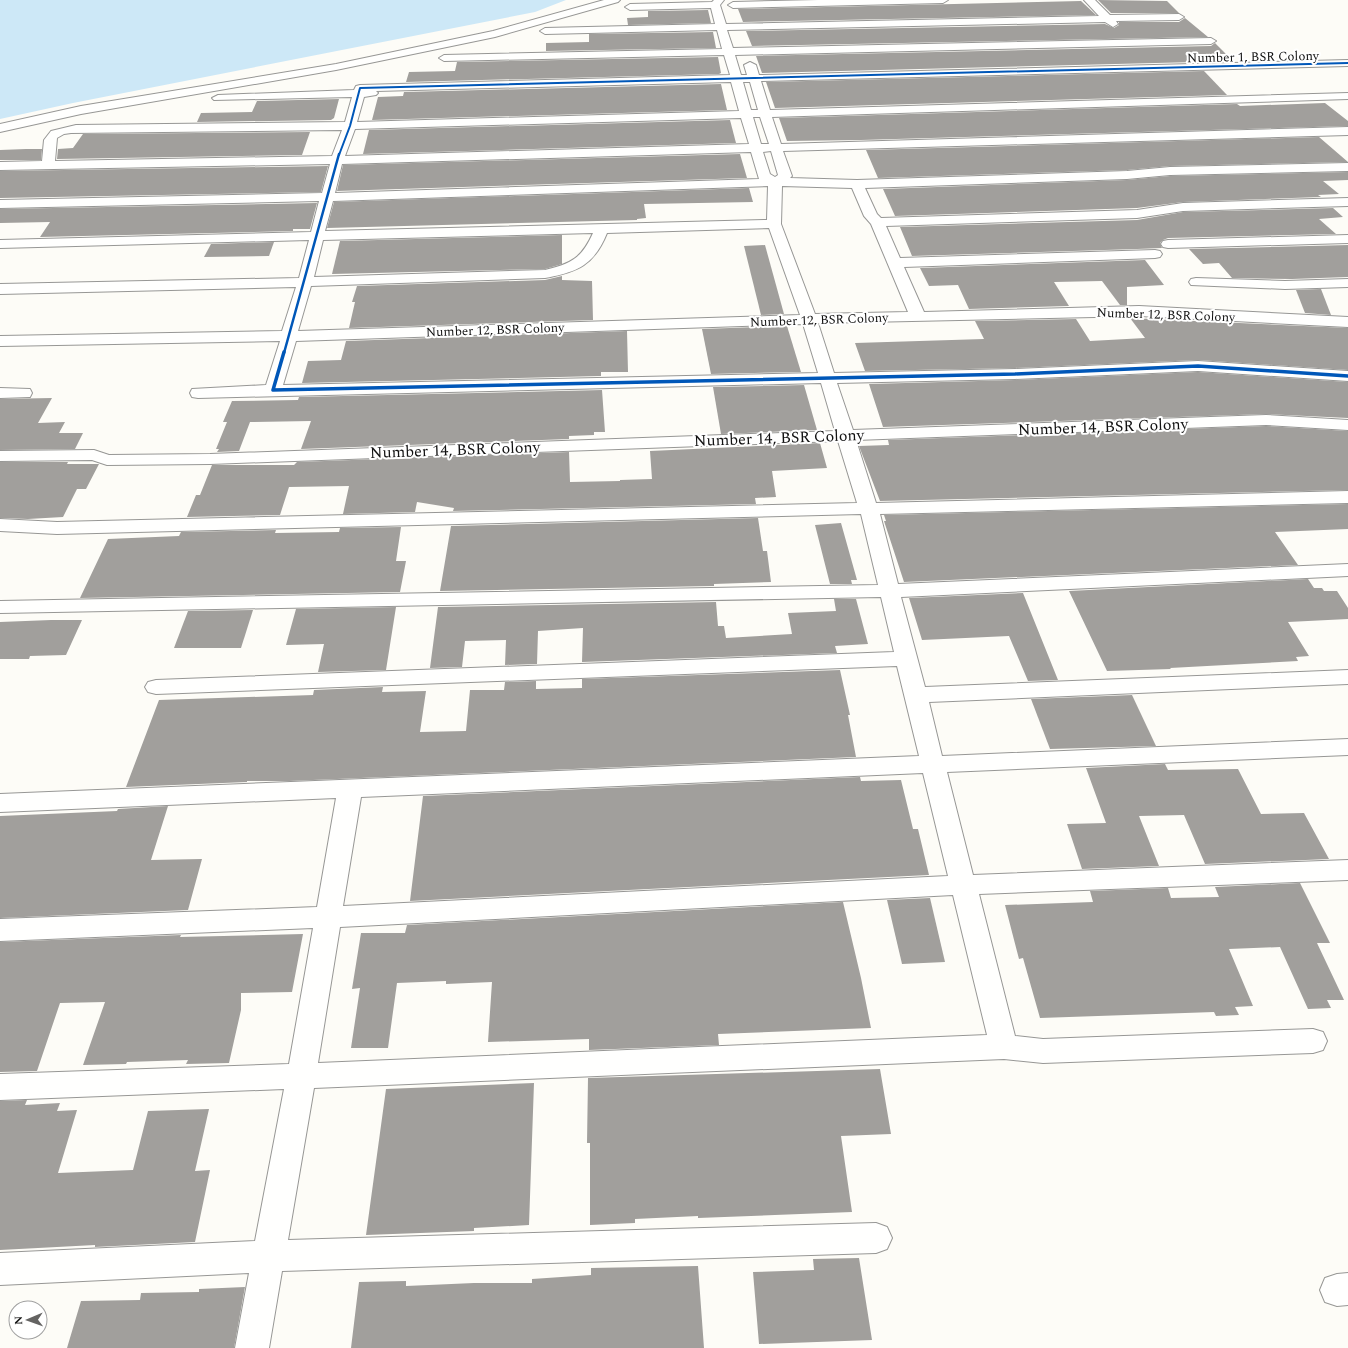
<svg xmlns="http://www.w3.org/2000/svg" width="1348" height="1348" font-family="Spectral,serif">
  <style>
    .water { fill: #cde8f7 }
    .building { fill: #a19f9c }
    .lines { fill: none; stroke-linecap: round; stroke-linejoin: round }
    .minor-casing { stroke: #979795; stroke-width: 2 }
    .minor { fill: #fffffe; fill-rule: evenodd }
    .cycleway-far2-casing { stroke: #fff; stroke-width: 3.5 }
    .cycleway-far1-casing { stroke: #fff; stroke-width: 4 }
    .cycleway-casing { stroke: #fff; stroke-width: 5.5 }
    .cycleway-far2 { stroke: #0057b8; stroke-width: 2 }
    .cycleway-far1 { stroke: #0057b8; stroke-width: 2.5 }
    .cycleway { stroke: #0057b8; stroke-width: 3.5 }
    .labels { text-anchor: middle; stroke-width: 4; stroke-linejoin: round; paint-order: stroke }
    .far-street-label { font-size: 13px; fill: #111; stroke: #fff }
    .street-label { font-size: 16px; fill: #111; stroke: #fff }
  </style>
  <rect width="100%" height="100%" fill="#fdfcf7"/>
  <!-- water -->
  <polygon class="water" points="0,0 566,0 535,12 73,103 0,119"/>
  <!-- building -->
  <g class="building">
    <polygon points="1098,0 1167,1 1179,13 1111,13"/>
    <polygon points="1081,1 1096,15 743,22 738,9"/>
    <polygon points="708,10 711,23 628,25 627,18 648,17 648,11"/>
    <polygon points="1185,18 1208,37 752,46 746,31 1105,24 1114,28 1119,25 1119,22 1179,22"/>
    <polygon points="713,32 716,48 546,51 546,43 589,42 589,34"/>
    <polygon points="1215,43 1226,54 1188,54 1196,62 762,73 756,56 1211,46"/>
    <polygon points="718,57 721,73 719,74 406,82 409,72 455,71 457,62"/>
    <polygon points="1204,71 1227,95 775,108 766,82"/>
    <polygon points="721,84 727,110 372,120 378,97 403,96 404,92"/>
    <polygon points="339,99 334,118 331,120 197,122 201,113 252,112 257,101"/>
    <polygon points="1325,103 1348,121 1348,126 861,140 787,141 779,118 1237,104 1240,106"/>
    <polygon points="730,120 736,143 363,154 369,130"/>
    <polygon points="310,132 302,155 57,159 58,149 73,148 83,134"/>
    <polygon points="1319,137 1348,162 1170,166 1127,170 878,178 866,150"/>
    <polygon points="26,149 42,149 41,160 0,160 0,150"/>
    <polygon points="740,154 747,178 337,191 343,165"/>
    <polygon points="328,166 321,192 0,198 0,171"/>
    <polygon points="1348,172 1348,180 1323,181 1339,194 1318,195 1321,197 1183,202 1137,208 895,216 883,189 1127,180 1170,176"/>
    <polygon points="749,188 753,202 644,204 646,218 637,219 637,220 327,228 334,202"/>
    <polygon points="317,203 310,229 293,229 293,231 40,237 50,222 0,223 0,209"/>
    <polygon points="1333,208 1343,217 1319,219 1336,234 1168,238 1163,240 1160,243 1162,248 1137,249 912,256 900,227 1137,220 1183,212"/>
    <polygon points="562,235 562,264 545,269 332,274 340,241"/>
    <polygon points="274,242 269,256 204,257 211,244"/>
    <polygon points="765,245 784,314 761,315 744,246"/>
    <polygon points="1348,245 1348,277 1292,279 1232,278 1219,263 1203,264 1189,249"/>
    <polygon points="1145,260 1164,285 1127,287 1127,305 1120,305 1102,281 1054,282 1069,306 969,309 958,285 929,286 920,268"/>
    <polygon points="562,276 562,280 592,281 593,320 349,328 355,302 352,302 357,286 545,280"/>
    <polygon points="1321,289 1331,315 1305,313 1296,290"/>
    <polygon points="1130,318 1348,328 1348,370 1198,360 1015,368 865,371 855,343 984,339 975,321 1076,319 1090,341 1145,338"/>
    <polygon points="787,326 801,372 711,374 702,329"/>
    <polygon points="627,331 628,372 601,372 601,376 302,383 308,361 341,360 346,341"/>
    <polygon points="1198,372 1348,382 1348,418 1266,414 883,427 869,384 1015,380"/>
    <polygon points="804,385 817,430 721,434 713,387"/>
    <polygon points="602,390 605,432 594,432 594,435 569,436 569,439 301,449 311,421 250,422 239,451 217,452 219,449 216,449 227,422 223,422 232,401 298,400 299,397"/>
    <polygon points="52,398 38,423 65,422 59,433 83,433 75,449 0,450 0,399"/>
    <polygon points="1266,426 1348,431 1348,490 880,501 859,446 889,445 888,440"/>
    <polygon points="820,443 827,468 772,471 776,497 755,498 756,504 453,511 454,508 417,502 415,512 343,514 349,486 289,487 280,515 187,517 196,495 200,495 212,465 294,465 297,462 569,452 570,482 620,481 620,480 652,479 650,451"/>
    <polygon points="0,462 68,462 67,464 99,464 86,489 77,489 63,517 28,519 0,518"/>
    <polygon points="1348,504 1348,529 1275,532 1298,565 904,582 884,521 886,521 884,515"/>
    <polygon points="758,518 763,551 767,551 771,582 714,584 714,586 440,591 451,526"/>
    <polygon points="841,523 857,580 851,580 852,584 830,584 815,525"/>
    <polygon points="401,527 396,561 406,561 400,592 80,598 108,539 179,536 181,532 276,530 275,533 339,532 340,528"/>
    <polygon points="1308,579 1314,588 1322,588 1324,591 1337,591 1348,608 1348,619 1288,622 1309,656 1296,657 1298,661 1170,668 1171,669 1107,671 1069,591"/>
    <polygon points="1023,593 1058,680 1028,681 1009,636 922,640 909,598"/>
    <polygon points="834,599 856,599 868,644 835,646 837,653 582,662 583,628 538,631 537,664 505,665 506,640 465,641 462,667 430,668 438,607 716,602 718,626 724,626 726,638 792,634 788,613 836,611"/>
    <polygon points="396,607 386,670 318,672 324,644 286,645 296,609"/>
    <polygon points="253,610 241,648 174,648 188,611"/>
    <polygon points="51,620 82,620 66,655 30,656 29,659 0,659 0,622"/>
    <polygon points="840,670 850,715 848,715 856,757 289,781 247,781 247,782 126,787 159,700 313,695 314,690 383,687 382,692 426,691 420,732 466,731 470,690 504,690 505,682 536,681 536,689 582,688 582,679"/>
    <polygon points="1132,695 1156,746 1050,749 1031,699"/>
    <polygon points="1165,764 1168,770 1238,769 1261,814 1304,813 1329,859 1205,864 1184,815 1139,816 1159,866 1082,869 1067,824 1106,823 1086,768"/>
    <polygon points="860,777 861,781 901,780 913,829 918,829 929,875 410,901 423,796"/>
    <polygon points="168,806 151,860 202,859 188,910 0,918 0,816 117,811 118,809"/>
    <polygon points="1300,883 1330,943 1317,943 1344,1000 1327,1000 1331,1008 1308,1009 1280,947 1229,949 1253,1006 1235,1007 1239,1015 1216,1016 1214,1012 1040,1018 1023,958 1019,959 1005,905 1093,902 1090,891 1168,888 1171,898 1219,897 1215,887"/>
    <polygon points="930,898 945,962 902,964 887,900"/>
    <polygon points="843,902 861,978 871,1028 718,1034 719,1045 589,1050 589,1039 488,1042 492,982 446,984 446,981 397,983 388,1048 351,1048 360,988 352,989 361,933 405,933 407,925"/>
    <polygon points="303,934 292,992 241,993 241,1010 229,1063 186,1064 188,1060 127,1062 126,1064 83,1065 105,1002 60,1003 37,1071 0,1072 0,942 181,935 180,937"/>
    <polygon points="880,1069 891,1134 841,1136 852,1212 698,1218 698,1216 635,1219 635,1223 590,1225 590,1143 587,1143 588,1078"/>
    <polygon points="534,1083 529,1225 474,1228 474,1231 366,1235 386,1089"/>
    <polygon points="27,1100 25,1105 60,1103 57,1111 77,1110 58,1173 133,1170 148,1111 209,1109 195,1171 210,1170 195,1242 95,1247 95,1245 0,1250 0,1101"/>
    <polygon points="859,1258 872,1340 759,1344 753,1272 814,1270 813,1259"/>
    <polygon points="698,1266 704,1348 351,1348 359,1282 406,1281 406,1286 474,1283 532,1283 532,1279 591,1275 591,1268"/>
    <polygon points="245,1287 234,1348 67,1348 81,1301 140,1300 141,1293 199,1292 199,1289"/>
  </g>
  <g class="lines">
    <defs>
      <g id="minor">
        <polygon points="604,0 620,0 618,2 495,37 336,70 81,114 0,132 0,124 81,106 336,64 493,31"/>
        <path d="M714 0H724L720 5 726 24 1099 16 1084 0H1095L1110 15 1179 14 1184 17 1179 20 1116 21 1118 24 1113 27 1105 22 727 30 733 48 1211 38 1216 41 1211 44 735 55 741 75H747L744 65 750 62 756 65 759 75 1348 60V66L761 81 770 110 1348 93V99L772 117 781 144 1348 127V135L783 151 792 176 790 178 857 180 1127 171 1170 167 1348 163V171L1170 175 1127 179 865 188 877 214 881 218 1137 210 1183 203 1348 198V206L1183 211 1137 218 886 226 900 258 1155 250 1160 251 1162 254 1160 257 1155 258 904 267 924 312 1139 306 1348 317V327L1139 316 818 323 834 373 1015 369 1198 361 1348 371V381L1198 371 1015 379 837 383 853 430 1266 415 1348 420V430L1266 425 856 440 876 503 1348 491V503L880 514 898 584 1348 564V576L901 597 925 687 1348 670V684L929 702 942 756 1348 739V755L947 772 973 875 1348 860V880L979 894 1015 1036 1043 1039 1313 1029 1323 1032 1327 1041 1323 1050 1313 1053 1043 1063 1004 1059 314 1088 288 1240 876 1223 887 1227 892 1238 887 1249 876 1253 282 1271 269 1348H235L249 1273 0 1285V1253L255 1241 284 1089 0 1100V1074L289 1064 313 928 0 941V919L317 907 336 798 0 812V794L919 756 897 666 156 694 148 692 145 687 148 682 156 680 894 652 881 597 0 613V601L878 585 861 514 57 534 0 531V519L57 522 857 503 838 441 210 464 107 465 92 460 0 461V451L94 450 109 455 210 454 835 431 821 383 198 398 192 397 190 393 192 389 266 385 280 341 0 346V336L282 331 296 287 0 294V284L299 278 309 240 0 248V240L311 232 319 201 0 208V200L322 193 330 164 0 170V162L42 161 44 140 51 131 76 125 345 122 352 97 214 100 212 98 218 95 354 90 356 86 360 85 730 75 724 55 444 61 439 58 444 55 722 49 717 30 545 34 540 31 545 28 715 24 711 8 630 10 625 7 630 4 712 2ZM731 82 739 111 357 122 364 97 376 95 378 93 376 91ZM743 82H750L758 110H751ZM753 117H760L769 144H761ZM741 118 749 144 345 156 355 129ZM342 130 332 156 55 161 57 138 64 134 71 133ZM771 151 778 175 775 177 770 174 763 152ZM751 152 759 179 335 193 342 164ZM768 186 767 220 325 231 333 201ZM782 186 852 188 864 216 871 224 908 312 815 314 781 224ZM769 228 800 315 298 331 311 286 545 278C578 272 594 265 607 233ZM593 233C582 258 571 264 545 270L314 277 323 240ZM803 324 818 373 283 385 296 341ZM923 773 948 876 343 906 361 797ZM953 895 987 1035 318 1063 340 927Z"/>
        <polygon points="818,0 948,0 943,3 733,8 728,5 733,2"/>
        <polygon points="1348,235 1348,243 1168,248 1163,247 1161,244 1163,241 1168,240"/>
        <polygon points="1196,278 1285,281 1348,279 1348,287 1285,289 1191,285 1189,282 1191,279"/>
        <polygon points="0,388 30,389 32,393 30,397 0,398"/>
        <polygon points="1348,1273 1348,1305 1337,1306 1325,1302 1320,1290 1325,1278 1337,1274"/>
      </g>
    </defs>
    <!-- minor casing -->
    <use href="#minor" class="minor-casing"/>
    <!-- minor -->
    <use href="#minor" class="minor"/>
    <defs>
      <polyline id="cycleway-far2" points="339,155 350,126 360,88 1348,63"/>
      <polyline id="cycleway-far1" points="284,353 339,154"/>
      <polyline id="cycleway" points="284,352 273,390 1015,374 1198,366 1348,376"/>
    </defs>
    <!-- cycleway-far2 casing -->
    <use href="#cycleway-far2" class="cycleway-far2-casing"/>
    <!-- cycleway-far1 casing -->
    <use href="#cycleway-far1" class="cycleway-far1-casing"/>
    <!-- cycleway casing -->
    <use href="#cycleway" class="cycleway-casing"/>
    <!-- cycleway-far2 -->
    <use href="#cycleway-far2" class="cycleway-far2"/>
    <!-- cycleway-far1 -->
    <use href="#cycleway-far1" class="cycleway-far1"/>
    <!-- cycleway -->
    <use href="#cycleway" class="cycleway"/>
  </g>
  <g class="labels">
    <!-- far-street labels -->
    <g class="far-street-label">
      <text transform="translate(1253 56) rotate(-1)" y="5">Number 1, BSR Colony</text>
      <text transform="translate(1166 314) rotate(2)" y="5">Number 12, BSR Colony</text>
      <text transform="translate(819 319) rotate(-2)" y="5">Number 12, BSR Colony</text>
      <text transform="translate(495 329) rotate(-2)" y="5">Number 12, BSR Colony</text>
    </g>
    <!-- street labels -->
    <g class="street-label">
      <text transform="translate(1103 426) rotate(-2)" y="6">Number 14, BSR Colony</text>
      <text transform="translate(779 437) rotate(-2)" y="6">Number 14, BSR Colony</text>
      <text transform="translate(455 449) rotate(-2)" y="6">Number 14, BSR Colony</text>
    </g>
  </g>
  <!-- north arrow -->
  <g transform="translate(28 1320) rotate(268)"><circle r="19" fill="#ffffff" stroke="#a0a0a0"/>
  <path d="M0-3L7 15L0 10L-7 15Z" fill="#646362"/>
  <text y="-6" font-size="11" font-weight="bold" text-anchor="middle" fill="#111111">N</text>
  </g>
</svg>
